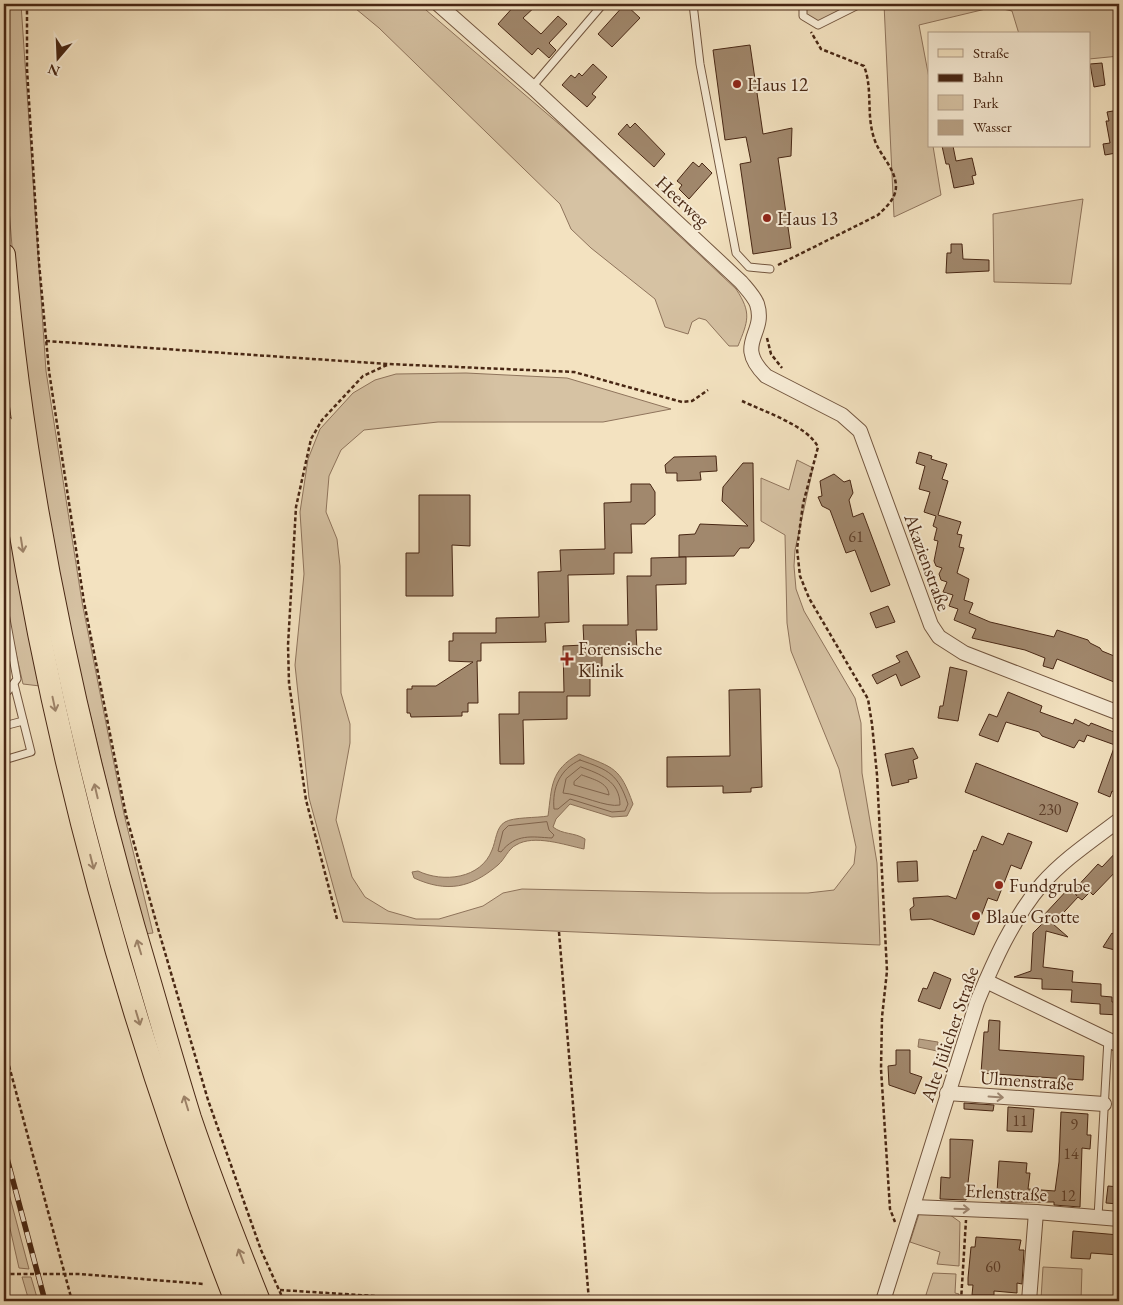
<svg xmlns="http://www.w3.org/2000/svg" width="1123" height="1305" font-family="'EB Garamond',serif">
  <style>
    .green { fill: #d6c2a3; stroke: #8f745c }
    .water { fill: #b9a286; stroke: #8c7158 }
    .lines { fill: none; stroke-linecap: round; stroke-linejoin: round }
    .shore { stroke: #80644d; stroke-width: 1 }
    .building { fill: #a1886d; stroke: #482714 }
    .service-casing { stroke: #73563f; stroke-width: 9 }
    .minor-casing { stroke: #73563f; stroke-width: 16 }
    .primary-casing { stroke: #482714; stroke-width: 24 }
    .path { stroke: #482714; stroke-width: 2.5; stroke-dasharray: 4 2.5; stroke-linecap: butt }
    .service { stroke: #f7ecd6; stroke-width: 7 }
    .minor { stroke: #f7ecd6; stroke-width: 14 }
    .primary { stroke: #f3e2c0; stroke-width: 22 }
    .rail-casing { stroke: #482714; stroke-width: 5.5 }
    .rail { stroke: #f7ecd6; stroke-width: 4; stroke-dasharray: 11; stroke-linecap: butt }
    .oneway { stroke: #9e846a }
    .oneway2 { stroke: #a08a75 }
    .poi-dot { fill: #8f2418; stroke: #f7ecd6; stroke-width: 2 }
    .labels { text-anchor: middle; stroke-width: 4; stroke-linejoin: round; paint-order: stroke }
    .number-label { font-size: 16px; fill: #5e3f2a }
    .poi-label { font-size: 19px; fill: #482714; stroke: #f7ecd6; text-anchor: start }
    .street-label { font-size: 19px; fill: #482714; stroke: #f7ecd6 }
  </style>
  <rect width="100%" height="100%" fill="#f3e2c0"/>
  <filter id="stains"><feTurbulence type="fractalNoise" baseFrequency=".004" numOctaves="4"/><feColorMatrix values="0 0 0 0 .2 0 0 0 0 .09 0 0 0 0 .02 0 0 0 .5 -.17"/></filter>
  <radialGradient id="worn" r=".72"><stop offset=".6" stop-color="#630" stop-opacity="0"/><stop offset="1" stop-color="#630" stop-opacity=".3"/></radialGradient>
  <!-- green -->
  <g class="green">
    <polygon points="4,4 21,4 46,371 82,602 124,814 153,933 143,934 49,544 18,321 4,147"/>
    <path d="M350 4H419L566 130 736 289C752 313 748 321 738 346H729L706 320 699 318 692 322 688 334 665 327 655 299 591 248 571 229 560 204 379 28Z"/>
    <polygon points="803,4 859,4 819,25 803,16"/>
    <polygon points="884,4 1119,4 1119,56 1089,59 1089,34 1019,34 1012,11 994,7 919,25 929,78 929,146 933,146 941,195 894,217"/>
    <polygon points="1083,199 1071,284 994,282 993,214"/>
    <polygon points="466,373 567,378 671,409 603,422 438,422 364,430 341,450 329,476 326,512 337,539 340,566 341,693 350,724 350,743 336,820 352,877 365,897 388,911 416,919 439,919 483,906 503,893 522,889 708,893 808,893 834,890 854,864 856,847 839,769 791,651 787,623 785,535 761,521 761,478 789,490 797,460 813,468 795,550 794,566 796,589 804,611 855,698 861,723 862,773 877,863 880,945 343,922 309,798 295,665 304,574 300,512 308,459 320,429 353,393 375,380 396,374"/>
    <polygon points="4,488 40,686 23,684 4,601"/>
    <polygon points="4,1175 29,1269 19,1268 4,1202"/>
    <polygon points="920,1211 946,1212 960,1222 959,1266 937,1264 940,1252 910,1242"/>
    <polygon points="1043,1267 1082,1269 1081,1301 1041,1299"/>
    <polygon points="933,1273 956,1274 955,1293 959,1294 958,1301 924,1301"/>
    <polygon points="22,1277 31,1277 38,1301 29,1301"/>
  </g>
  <!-- water -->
  <g class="water">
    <path d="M579 754C614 768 620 767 633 804L627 816 612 817 570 804 556 819 553 827C563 835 574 832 585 839L584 849C565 845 534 834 516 845 508 849 505 859 498 865 471 888 447 893 414 878L412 872 418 871C443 883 481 879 492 850 496 841 496 827 505 822 513 817 537 818 548 816 552 787 550 770 579 754Z"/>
    <polygon points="919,1039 938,1042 937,1051 918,1047"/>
  </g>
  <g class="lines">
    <!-- shore -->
    <g class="shore">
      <path d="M580 760C609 770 618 774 628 804L625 811 612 812 570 799 558 809H554C552 788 560 769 580 760Z"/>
      <path d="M581 767C600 774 620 781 620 805 607 808 579 794 563 793L566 779Z"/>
      <path d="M582 775C592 779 608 782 609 795L574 785V782Z"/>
      <path d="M547 822 549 830 554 835 552 838C532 837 516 833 501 852L498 851 503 831 508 826Z"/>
    </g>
  </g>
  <!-- building -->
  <g class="building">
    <polygon points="516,4 538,4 523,18 541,34 558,16 567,24 549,43 556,50 549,58 538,48 532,55 498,24"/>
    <polygon points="625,4 640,18 612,47 598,34"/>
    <polygon points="750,45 763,134 792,128 791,156 778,158 791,248 753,254 740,164 751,162 746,137 725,140 713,50"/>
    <polygon points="1102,63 1105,85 1094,87 1090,64"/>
    <polygon points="593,64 607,77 592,94 596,97 587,107 562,85 571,75 575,78 579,73 582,76"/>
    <polygon points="1119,110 1119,146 1115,147 1116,153 1105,155 1103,144 1110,143 1106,121 1109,121 1107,112"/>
    <polygon points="635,123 665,154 654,167 618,134 627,124 630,128"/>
    <polygon points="942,146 953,146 956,161 972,158 976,175 972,176 974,184 954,188 949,164 946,164"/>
    <polygon points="693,162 699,167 702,163 712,173 689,199 679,189 682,185 677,181"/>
    <polygon points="951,244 962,244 963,259 989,260 989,271 946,273 947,253 951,253"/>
    <polygon points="919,452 932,456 931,459 947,464 942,479 948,481 938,515 961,522 957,534 962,535 959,547 964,548 957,573 969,579 964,600 973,603 969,613 990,622 1054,637 1057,630 1088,640 1090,643 1100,648 1102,651 1119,658 1119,684 1057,659 1053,669 1043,666 1045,658 1025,650 972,638 976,629 954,620 958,609 949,606 953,595 943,592 947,582 941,580 939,574 942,568 936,566 934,561 938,541 934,540 937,528 933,526 936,516 924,512 930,492 919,489 925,466 916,463"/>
    <polygon points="716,456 717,471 700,472 701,480 677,481 677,473 666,473 665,465 674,457"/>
    <polygon points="743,463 753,463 754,541 749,548 740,548 734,556 679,557 679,535 695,534 700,524 748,526 722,501 723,487"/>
    <polygon points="834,474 844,482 850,480 853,493 849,500 853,517 863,513 890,585 871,592 855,550 846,553 830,510 822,506 818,497 822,496 820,481"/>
    <polygon points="631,484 650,484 655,492 655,515 645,524 631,524 632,553 614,553 614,574 568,575 569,622 545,623 546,642 481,643 481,661 477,661 478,703 468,703 468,712 462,712 462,716 411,717 410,713 407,713 407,689 412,689 412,686 436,686 473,662 449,661 449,641 453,641 453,633 496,633 496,618 539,617 538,572 561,571 560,550 605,549 604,503 631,502"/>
    <polygon points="419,495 470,495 470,546 452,545 453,596 406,596 406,553 419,553"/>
    <polygon points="686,557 686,584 656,585 657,630 636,630 637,651 602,652 602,666 590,666 590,696 567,696 567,719 523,720 524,764 500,764 499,714 519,714 519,692 564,692 563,646 584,645 583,625 628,625 627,576 651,576 651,558"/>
    <polygon points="888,606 895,622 876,628 870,613"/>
    <polygon points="907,651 920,677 901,686 896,674 877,684 872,675 900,662 896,656"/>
    <polygon points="950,667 967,671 958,721 938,718 940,706 943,706"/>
    <polygon points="760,689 762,787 751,788 751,792 723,793 723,786 667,787 667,757 730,756 729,690"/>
    <polygon points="1008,692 1042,706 1040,712 1073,724 1075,719 1089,726 1091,723 1119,734 1119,794 1112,791 1110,797 1098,792 1115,745 1087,735 1084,742 1079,740 1074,748 1042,736 1039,732 1006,722 998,742 979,735 989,714 997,717"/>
    <polygon points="913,748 918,758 913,760 917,778 908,780 909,782 892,786 885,754"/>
    <polygon points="976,763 1078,803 1067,832 965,792"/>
    <polygon points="1008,833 1032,842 1021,869 1011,865 997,901 988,898 974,935 931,919 911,920 910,909 914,906 913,898 948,896 956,899 974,850 976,851 982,836 1003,845"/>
    <polygon points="1119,849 1119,868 1093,895 1090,892 1082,900 1078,897 1053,924 1068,937 1046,931 1043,967 1073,971 1072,982 1101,984 1101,996 1112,997 1112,1002 1119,1002 1119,1015 1100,1014 1100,1004 1071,1002 1072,990 1042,989 1042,979 1014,977 1031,971 1033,933 1047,919 1043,916 1069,888 1077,896 1073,891 1098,864 1102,867"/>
    <polygon points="917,861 918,881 898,882 897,862"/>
    <polygon points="1112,933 1119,938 1119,951 1103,947"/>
    <polygon points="934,972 951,979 940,1009 918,1001 923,988 927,989"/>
    <polygon points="989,1020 1000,1021 999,1050 1084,1056 1083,1080 981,1073 984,1032 988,1032"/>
    <polygon points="896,1050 910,1050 910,1073 922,1077 915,1094 889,1085 888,1066 896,1065"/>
    <polygon points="964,1103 994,1105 993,1111 964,1109"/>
    <polygon points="1008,1107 1034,1109 1032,1132 1007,1131"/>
    <polygon points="1061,1112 1088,1114 1087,1135 1091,1135 1090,1149 1082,1148 1080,1207 1054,1205 1054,1202 1001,1202 1001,1192 997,1192 999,1161 1027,1163 1026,1173 1030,1173 1028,1189 1055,1191 1059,1162"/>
    <polygon points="950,1139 973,1140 966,1200 940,1199 941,1177 950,1178"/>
    <polygon points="1108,1186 1119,1187 1119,1204 1106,1203"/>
    <polygon points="1073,1231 1119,1235 1119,1255 1091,1253 1090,1259 1071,1258"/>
    <polygon points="976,1237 1021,1240 1019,1250 1024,1250 1022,1284 1017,1283 1017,1293 994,1291 994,1295 972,1295 973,1285 968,1285 968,1278 971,1247 975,1247"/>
  </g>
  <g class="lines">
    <defs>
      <g id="service">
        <polyline points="693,4 700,64 736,253 749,267 770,269"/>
        <polyline points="803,4 803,16 818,25 860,4"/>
        <polyline points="532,87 603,4"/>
        <polyline points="4,608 17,679 8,691 4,692"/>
        <polyline points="4,726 23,721"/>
        <polyline points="4,760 31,752 14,684"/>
        <polyline points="1098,1217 1108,1039"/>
      </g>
      <g id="minor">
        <path d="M438 4 532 87 741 282C746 288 754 296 757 304 767 335 733 343 766 376L842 415 860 431 931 625 939 637 964 653 1119 713"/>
        <polyline points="986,981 1119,1045"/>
        <polyline points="947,1093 1104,1104"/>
        <polyline points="913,1207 1036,1212 1119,1219"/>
        <path d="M883 1301 977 1002C994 961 1013 918 1042 884 1064 859 1093 840 1119 820"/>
        <polyline points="1029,1301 1036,1212"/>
      </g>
      <g id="primary">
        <path d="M4 255C25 502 79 745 150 983 163 1028 176 1073 190 1118 211 1180 235 1241 259 1301"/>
        <path d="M4 427C46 726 126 1020 236 1301"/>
      </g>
    </defs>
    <!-- service casing -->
    <use href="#service" class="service-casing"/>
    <!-- minor casing -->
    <use href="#minor" class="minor-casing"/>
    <!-- primary casing -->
    <use href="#primary" class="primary-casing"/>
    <!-- path -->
    <g class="path">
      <polyline points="27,4 27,69 39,263 49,371 84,602 126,815 157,925 208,1100 261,1250 284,1301"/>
      <path d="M778 265 878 215C886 207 896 199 896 186 895 167 879 155 874 138 866 114 873 89 864 66L821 49 811 32"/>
      <polyline points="767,338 771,354 782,368"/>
      <polyline points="46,341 388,364 574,372 682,402 692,401 708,390"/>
      <path d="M742 401C763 411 808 426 818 447L803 504 797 549 800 576 809 598 868 699 872 724 877 775 887 971 882 1017 881 1069 890 1209 895 1222"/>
      <polyline points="337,919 306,800 289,683 288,645 296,507 311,439 322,420 363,376 387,365"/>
      <polyline points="559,932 589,1301"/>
      <polyline points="4,1047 72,1301"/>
      <polyline points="4,1274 80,1274 204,1284"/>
      <polyline points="280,1290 454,1301"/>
      <polyline points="961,1301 966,1220"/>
    </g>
    <!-- service -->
    <use href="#service" class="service"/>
    <!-- minor -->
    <use href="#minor" class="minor"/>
    <!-- primary -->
    <use href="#primary" class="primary"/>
    <defs>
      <polyline id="rail" points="4,1147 45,1301"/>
    </defs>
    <!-- rail casing -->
    <use href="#rail" class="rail-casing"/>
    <!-- rail -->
    <use href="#rail" class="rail"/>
  </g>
  <!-- one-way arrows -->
  <defs><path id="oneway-shaft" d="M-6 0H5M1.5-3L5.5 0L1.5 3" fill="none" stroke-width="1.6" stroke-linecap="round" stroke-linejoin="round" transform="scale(1.25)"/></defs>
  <g class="oneway">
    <use href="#oneway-shaft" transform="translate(22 545) rotate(81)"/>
    <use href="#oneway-shaft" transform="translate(54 704) rotate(78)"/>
    <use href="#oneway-shaft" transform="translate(96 791) rotate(-103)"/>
    <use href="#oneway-shaft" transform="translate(92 862) rotate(76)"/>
    <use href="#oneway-shaft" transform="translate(139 947) rotate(-107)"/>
    <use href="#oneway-shaft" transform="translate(138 1018) rotate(73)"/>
    <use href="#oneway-shaft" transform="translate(186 1103) rotate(-107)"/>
    <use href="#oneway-shaft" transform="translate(241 1256) rotate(-111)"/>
  </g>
  <g class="oneway2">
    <use href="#oneway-shaft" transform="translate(996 1097) rotate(4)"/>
    <use href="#oneway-shaft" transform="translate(962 1209) rotate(2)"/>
  </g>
  <!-- markers -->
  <g class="poi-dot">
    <circle cx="737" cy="84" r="5"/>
    <circle cx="767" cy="218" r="5"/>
    <path d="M564.5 651.5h5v5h5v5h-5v5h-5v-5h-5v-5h5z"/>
    <circle cx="999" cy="885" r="5"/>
    <circle cx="976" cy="916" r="5"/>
  </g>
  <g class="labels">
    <!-- number labels -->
    <g class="number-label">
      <text x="856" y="542">61</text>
      <text x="1050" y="815">230</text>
      <text x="1020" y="1126">11</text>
      <text x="1074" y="1130">9</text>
      <text x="1071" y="1159">14</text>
      <text x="1068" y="1201">12</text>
      <text x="993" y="1272">60</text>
    </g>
    <!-- poi labels -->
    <g class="poi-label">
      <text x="747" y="91">Haus 12</text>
      <text x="777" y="225">Haus 13</text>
      <text x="578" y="655">Forensische<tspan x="578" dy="22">Klinik</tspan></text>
      <text x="1009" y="892">Fundgrube</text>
      <text x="986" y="923">Blaue Grotte</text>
    </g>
    <!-- street labels -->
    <g class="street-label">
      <text transform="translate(683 201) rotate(43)" y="7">Heerweg</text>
      <text transform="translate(928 562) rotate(70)" y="7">Akazienstraße</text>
      <text transform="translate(949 1034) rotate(-71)" y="7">Alte Jülicher Straße</text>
      <text transform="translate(1027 1080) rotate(4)" y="7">Ulmenstraße</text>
      <text transform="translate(1006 1192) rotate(3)" y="7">Erlenstraße</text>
    </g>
  </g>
  <!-- margin -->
  <rect width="1123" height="1305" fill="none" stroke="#f3e2c0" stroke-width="20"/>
  <rect x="5" y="5" width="1113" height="1295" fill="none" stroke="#482714" stroke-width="2.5"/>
  <rect x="10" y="10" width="1103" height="1285" fill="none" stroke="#482714"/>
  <!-- legend -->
  <rect x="928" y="32" width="162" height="115" fill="#f7ecd6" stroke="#b19d88"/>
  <rect x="938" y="49" width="25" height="8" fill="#f3e2c0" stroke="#b19d88"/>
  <text x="973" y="58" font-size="15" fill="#482714">Straße</text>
  <rect x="938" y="74" width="25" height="8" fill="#482714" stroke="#b19d88"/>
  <text x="973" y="82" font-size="15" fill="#482714">Bahn</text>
  <rect x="938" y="95" width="25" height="15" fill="#d6c2a3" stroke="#b19d88"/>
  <text x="973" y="108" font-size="15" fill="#482714">Park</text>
  <rect x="938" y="120" width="25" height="15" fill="#b9a286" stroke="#b19d88"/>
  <text x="973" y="132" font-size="15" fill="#482714">Wasser</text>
  <!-- north arrow -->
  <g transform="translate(58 58) rotate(199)" stroke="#f7ecd6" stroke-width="4" paint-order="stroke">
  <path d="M0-4L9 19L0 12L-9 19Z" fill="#482714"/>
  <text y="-8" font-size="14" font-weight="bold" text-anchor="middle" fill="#482714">N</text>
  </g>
  <rect width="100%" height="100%" filter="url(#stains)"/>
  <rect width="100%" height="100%" fill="url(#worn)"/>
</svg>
